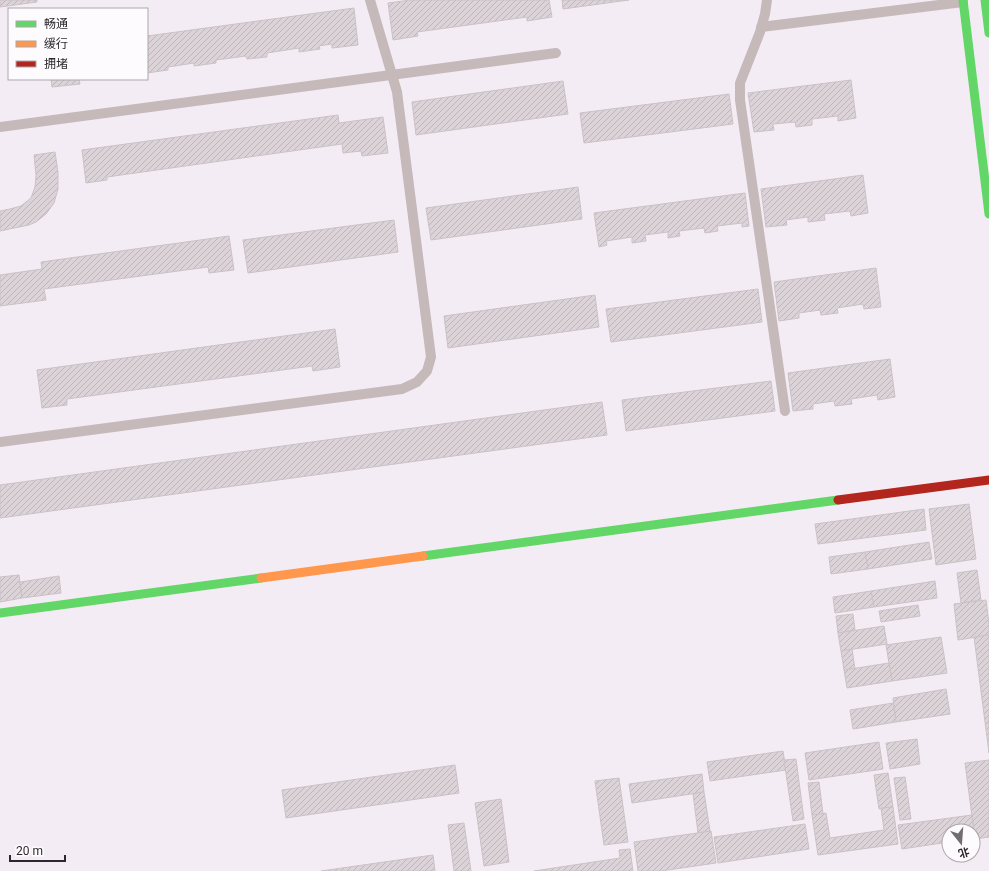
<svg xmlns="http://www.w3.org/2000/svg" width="989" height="871" font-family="Roboto,'Noto Sans SC',sans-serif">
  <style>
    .building { fill: url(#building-hatch); stroke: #cac2c5 }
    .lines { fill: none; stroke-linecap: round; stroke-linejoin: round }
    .lane { stroke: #c5b9ba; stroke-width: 10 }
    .fast { stroke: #63d668; stroke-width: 9 }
    .slow { stroke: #ff974d; stroke-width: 9 }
    .jam { stroke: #b3261e; stroke-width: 9 }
  </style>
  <defs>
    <pattern id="building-hatch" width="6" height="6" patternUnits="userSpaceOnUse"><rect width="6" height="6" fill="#dbd3d7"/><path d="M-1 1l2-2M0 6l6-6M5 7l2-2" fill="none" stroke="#bcb5b9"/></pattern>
  </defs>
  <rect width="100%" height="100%" fill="#f4ecf4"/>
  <!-- building -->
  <g class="building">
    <polygon points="0,0 37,0 37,2 0,7"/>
    <polygon points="410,0 549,0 552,17 527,21 527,17 417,32 418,36 393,40 388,3"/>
    <polygon points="562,0 629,0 563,9"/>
    <polygon points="354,8 358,45 332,48 332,44 319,46 320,49 299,52 299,48 267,53 267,57 247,59 246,56 216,60 216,63 194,66 194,63 168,67 168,70 147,73 147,36"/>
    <polygon points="51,79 79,79 80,84 52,87"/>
    <polygon points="851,80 856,118 838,121 838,116 812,119 812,125 796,127 795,122 773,124 774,130 754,132 748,93"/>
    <polygon points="563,81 568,114 416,135 412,102"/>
    <polygon points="729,94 733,124 584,143 580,113"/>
    <polygon points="338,115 339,123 383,117 388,153 362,156 361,151 343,153 342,144 107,177 107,180 86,183 82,150"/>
    <polygon points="55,152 58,172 58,189 54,203 46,214 36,222 29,225 0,231 0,211 10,209 21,206 31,198 35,187 36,175 34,155"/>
    <polygon points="863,175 868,213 851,216 850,211 824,214 825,220 808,222 808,217 786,220 787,225 766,227 761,189"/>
    <polygon points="578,187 582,219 431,240 426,208"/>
    <polygon points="745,193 749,226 742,227 742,223 717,226 718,231 705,233 704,228 679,231 680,236 668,238 668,232 645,235 646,241 632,243 632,237 606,241 607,245 599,247 594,213"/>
    <polygon points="394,220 398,252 248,273 243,240"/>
    <polygon points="229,236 234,270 209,273 208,267 44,289 46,300 0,306 0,275 42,269 41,262"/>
    <polygon points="876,268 881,307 864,309 863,304 837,308 838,313 821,315 820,310 799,313 799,318 779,321 774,282"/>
    <polygon points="758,289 762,322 611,342 606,309"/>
    <polygon points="595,295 599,327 448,348 444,316"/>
    <polygon points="335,329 340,367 313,371 312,366 67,399 67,405 42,408 37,370"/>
    <polygon points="890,359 895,397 878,400 877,395 851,399 852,404 835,406 834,401 813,404 813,409 793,411 788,373"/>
    <polygon points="771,381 775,411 626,431 622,400"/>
    <polygon points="602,402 607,435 0,518 0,485"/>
    <polygon points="969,504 976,559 936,565 929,509"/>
    <polygon points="924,509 926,530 818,544 815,524"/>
    <polygon points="929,542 932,559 868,569 865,552"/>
    <polygon points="865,552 868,569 831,574 829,557"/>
    <polygon points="977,570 981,600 961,603 957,573"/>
    <polygon points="19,575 22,598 0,602 0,577"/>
    <polygon points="59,576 61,593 22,598 20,582"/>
    <polygon points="935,581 937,598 874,607 871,591"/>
    <polygon points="871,591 874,607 835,613 833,597"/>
    <polygon points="986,600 989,624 989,635 958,640 954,604"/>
    <polygon points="918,605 920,616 881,622 879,611"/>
    <polygon points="853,614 855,630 838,633 836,616"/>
    <polygon points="884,626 887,644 841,651 838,633"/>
    <polygon points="989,635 989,753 974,637"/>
    <polygon points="941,637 947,673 892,681 886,645"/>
    <polygon points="852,649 855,669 844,670 841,651"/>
    <polygon points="889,663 892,681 847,688 844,670"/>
    <polygon points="946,689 950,714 896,722 893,698"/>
    <polygon points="893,703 896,722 853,729 850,710"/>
    <polygon points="917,739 920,764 890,769 886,743"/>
    <polygon points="879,742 883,769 809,780 805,753"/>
    <polygon points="783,751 786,770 710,781 707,762"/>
    <polygon points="796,759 804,819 793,821 784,760"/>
    <polygon points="989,760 989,837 975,839 965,763"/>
    <polygon points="455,765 459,793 286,818 282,790"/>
    <polygon points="888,773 893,807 879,809 874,775"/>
    <polygon points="702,774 704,792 632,803 629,784"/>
    <polygon points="905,777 911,819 900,820 894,778"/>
    <polygon points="619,778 628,842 604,845 595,781"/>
    <polygon points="819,782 823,814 812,815 808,783"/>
    <polygon points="704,792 710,831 698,833 693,794"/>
    <polygon points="501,799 509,862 484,866 475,803"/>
    <polygon points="893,807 898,844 818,855 812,815 826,813 830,838 884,830 881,808"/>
    <polygon points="972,815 975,839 973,839 973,831 949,831 949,842 902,849 898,825"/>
    <polygon points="464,823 471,871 454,871 448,825"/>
    <polygon points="805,824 809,849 718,863 714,837"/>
    <polygon points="711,831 716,863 661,871 638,871 634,842"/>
    <polygon points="630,849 633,871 534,871 620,858 619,850"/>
    <polygon points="433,855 435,871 321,871"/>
  </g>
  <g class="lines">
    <!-- lane -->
    <g class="lane">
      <polyline points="767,0 765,14 760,32 740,83 740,100 785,411"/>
      <polyline points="761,27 963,2"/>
      <polyline points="0,127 556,53"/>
      <polyline points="0,442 402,389 417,382 427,371 431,357 397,92 370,0"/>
    </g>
    <!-- fast -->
    <g class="fast">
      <polyline points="963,0 989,214"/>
      <polyline points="985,0 989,33"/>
      <polyline points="423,556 838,500"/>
      <polyline points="0,613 261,578"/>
    </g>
    <!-- slow -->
    <polyline class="slow" points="261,578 423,556"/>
    <!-- jam -->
    <polyline class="jam" points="838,500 989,480"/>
  </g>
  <!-- legend -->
  <rect x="8" y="8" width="140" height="72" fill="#fefbfe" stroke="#aaa7aa"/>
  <rect x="16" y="21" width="20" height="6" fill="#63d668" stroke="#aaa7aa"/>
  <text x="44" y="28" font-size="12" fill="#2d282d">畅通</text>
  <rect x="16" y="41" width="20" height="6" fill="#ff974d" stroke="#aaa7aa"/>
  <text x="44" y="48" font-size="12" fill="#2d282d">缓行</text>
  <rect x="16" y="61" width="20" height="6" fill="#b3261e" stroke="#aaa7aa"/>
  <text x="44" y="68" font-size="12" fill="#2d282d">拥堵</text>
  <!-- north arrow -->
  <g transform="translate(961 843) rotate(163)"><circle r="19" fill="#fefbfe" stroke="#aaa7aa"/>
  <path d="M0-3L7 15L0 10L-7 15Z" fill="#736d73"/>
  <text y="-6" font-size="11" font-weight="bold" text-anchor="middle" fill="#2d282d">北</text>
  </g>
  <!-- scale -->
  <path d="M10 855v6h55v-6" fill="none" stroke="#2d282d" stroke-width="2"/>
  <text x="16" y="855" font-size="12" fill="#2d282d" stroke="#fefbfe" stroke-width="3" paint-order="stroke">20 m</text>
</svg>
